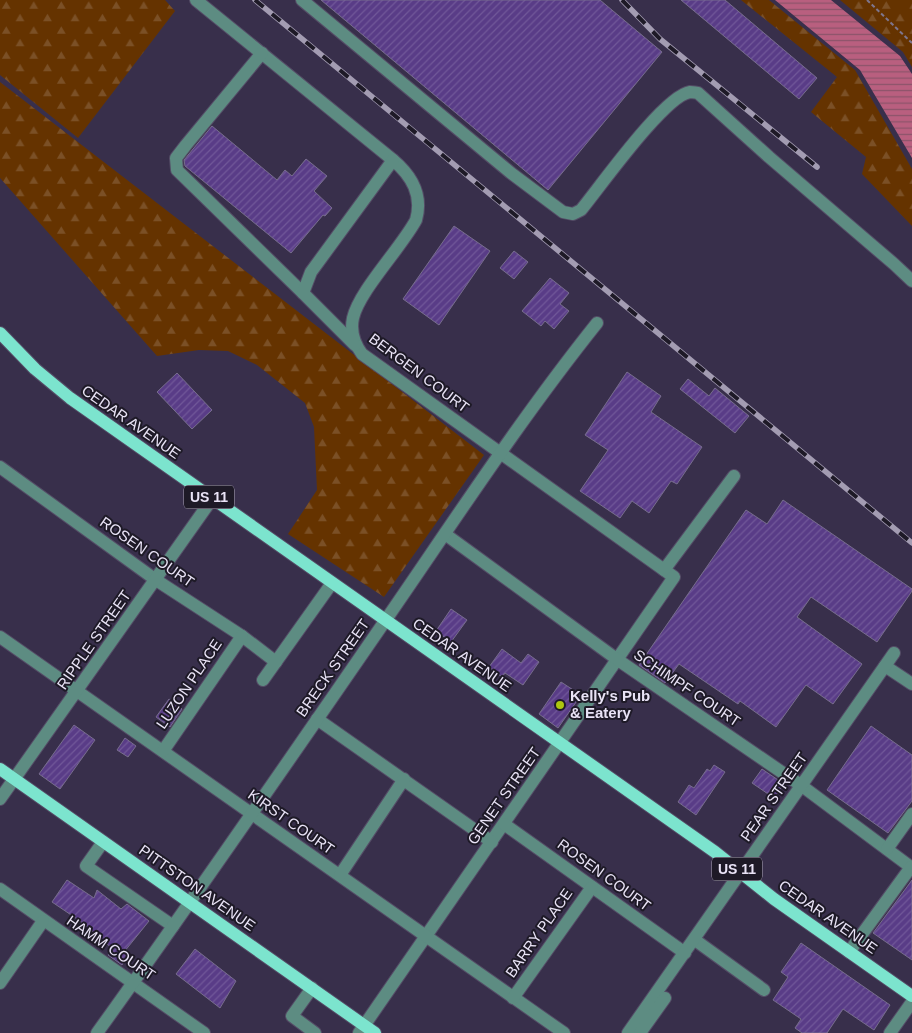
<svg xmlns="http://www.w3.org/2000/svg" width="912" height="1033" font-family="Arial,sans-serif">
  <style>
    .forest { fill: url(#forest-firs) }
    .water { fill: url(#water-rules) }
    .building { fill: url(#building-hatch); stroke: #776d8d }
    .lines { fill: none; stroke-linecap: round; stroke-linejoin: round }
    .minor-casing { stroke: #544c66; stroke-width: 14 }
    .major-casing { stroke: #544c66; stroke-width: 14 }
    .path { stroke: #7e768e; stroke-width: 2; stroke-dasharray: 4 2.5; stroke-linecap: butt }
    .minor { stroke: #5d8c82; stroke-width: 12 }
    .major { stroke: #7ce4ce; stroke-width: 12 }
    .rail-casing { stroke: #a39cb2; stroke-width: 5.5 }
    .rail { stroke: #1e1a27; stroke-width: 4; stroke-dasharray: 11; stroke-linecap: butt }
    .poi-dot { fill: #adc610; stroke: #1e1a27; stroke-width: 2 }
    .labels { text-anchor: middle; stroke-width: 4; stroke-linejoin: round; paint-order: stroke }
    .shield { fill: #1e1a27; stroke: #aca7b8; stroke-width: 1 }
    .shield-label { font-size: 14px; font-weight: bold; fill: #e9e3f6 }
    .street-label { font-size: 15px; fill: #e9e3f6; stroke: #1e1a27 }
    .poi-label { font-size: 15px; font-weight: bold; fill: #e9e3f6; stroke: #1e1a27; text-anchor: start }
  </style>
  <defs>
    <pattern id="forest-firs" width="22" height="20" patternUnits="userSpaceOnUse" patternTransform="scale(1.25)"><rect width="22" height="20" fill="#653300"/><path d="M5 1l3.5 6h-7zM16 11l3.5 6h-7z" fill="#7b5026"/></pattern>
    <pattern id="water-rules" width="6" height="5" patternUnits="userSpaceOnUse" patternTransform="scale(1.25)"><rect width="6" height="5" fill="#b95f7f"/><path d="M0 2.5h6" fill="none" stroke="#8b546a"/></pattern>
    <pattern id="building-hatch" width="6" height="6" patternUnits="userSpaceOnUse" patternTransform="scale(1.25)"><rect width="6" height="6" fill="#593c87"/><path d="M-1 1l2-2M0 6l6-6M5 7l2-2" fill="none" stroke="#715899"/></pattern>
  </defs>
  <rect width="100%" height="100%" fill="#382f4b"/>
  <!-- forest -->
  <g class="forest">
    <polygon points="0,0 165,0 175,11 78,138 0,75"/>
    <polygon points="741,0 769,0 855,70 912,169 912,226 862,174 866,157 811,112 837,77"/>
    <polygon points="840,0 912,0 912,67 903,52"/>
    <polygon points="0,82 484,455 384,597 288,534 317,490 314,427 305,403 257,365 228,351 199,350 157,356 0,178"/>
  </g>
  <!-- water -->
  <polygon class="water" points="775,0 831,0 900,56 912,74 912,158 860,70"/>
  <!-- building -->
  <g class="building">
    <polygon points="321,0 600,0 662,52 548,190"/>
    <polygon points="681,0 725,0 817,78 799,99"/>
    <polygon points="212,126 277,180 285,170 292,176 306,159 327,176 314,191 332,208 325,216 323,215 291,253 185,166 184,160"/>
    <polygon points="454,226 490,251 439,325 403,299"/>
    <polygon points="514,251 528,262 514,279 500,268"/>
    <polygon points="550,278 569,293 560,304 569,311 554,329 545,321 541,326 522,311"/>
    <polygon points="627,372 661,396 651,412 702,447 677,484 671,481 649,513 632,501 620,518 580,491 608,450 585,435"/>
    <polygon points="177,373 212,410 192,429 157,392"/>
    <polygon points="688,379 709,396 715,388 749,416 735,433 680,389"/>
    <polygon points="783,500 912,589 912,591 877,642 811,597 797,617 862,664 833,704 806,685 776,727 740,701 738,704 679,664 665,683 639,665 746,510 767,524"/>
    <polygon points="451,609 467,620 451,642 436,631"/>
    <polygon points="502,649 521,663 528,654 539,662 523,685 505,673 502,677 489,667"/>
    <polygon points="561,682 581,695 558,728 539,714"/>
    <polygon points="169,699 182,709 170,727 156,717"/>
    <polygon points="74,725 95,740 60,789 39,774"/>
    <polygon points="871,726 912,755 912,801 888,833 827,790"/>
    <polygon points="125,738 136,746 128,757 117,750"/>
    <polygon points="714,765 725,772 696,815 678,802 689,785 694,788 707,769 710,771"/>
    <polygon points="762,769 784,784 774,798 752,783"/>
    <polygon points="67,880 94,898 97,890 121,909 127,904 149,921 124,952 128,955 122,965 108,955 113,949 80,921 52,902"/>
    <polygon points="912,880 912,960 873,933"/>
    <polygon points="801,943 890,1005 874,1030 843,1009 827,1033 802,1033 795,1028 801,1019 773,1000 788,977 781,972"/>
    <polygon points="195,949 236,981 220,1008 176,974"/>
  </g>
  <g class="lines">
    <defs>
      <g id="minor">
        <path d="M196 0 393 160C412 176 423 195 416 220 401 248 359 291 353 318 350 332 354 343 362 354L674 577 359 1033"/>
        <path d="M302 0 511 173 563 212 573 214 581 210C600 187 664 96 690 92 691 92 698 93 698 93L769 157 894 264 912 281"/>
        <polyline points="262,53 186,145 176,158 177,170 303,293"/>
        <polyline points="355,345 303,293 311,272 393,160"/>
        <polyline points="0,467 156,580 242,636 276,662"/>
        <polyline points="445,534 618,660 802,786 912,868"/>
        <polyline points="664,570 734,476"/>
        <polyline points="0,637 564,1033"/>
        <polyline points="885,666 912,684"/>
        <polyline points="263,680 332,583"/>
        <polyline points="317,719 492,842"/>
        <polyline points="163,751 242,636"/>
        <polyline points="0,799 212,499"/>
        <polyline points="504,824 685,953"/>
        <polyline points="103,842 86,866 173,926"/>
        <polyline points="887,849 912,814"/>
        <polyline points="340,875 404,779"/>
        <polyline points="0,889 204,1033"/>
        <polyline points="695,940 764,990"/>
        <polyline points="849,952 911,867"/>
        <polyline points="0,983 43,921"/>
        <polyline points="312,988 292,1016 315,1033"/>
        <polyline points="513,998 592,887"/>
        <path d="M97 1033C195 897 290 759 385 621 454 521 521 418 597 323"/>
        <polyline points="628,1033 894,653"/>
        <polyline points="640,1033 665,998"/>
        <polyline points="890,1033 912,1002"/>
      </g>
      <g id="major">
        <polyline points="0,333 35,369 70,398 715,852 774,899 912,996"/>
        <polyline points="0,769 375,1033"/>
      </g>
    </defs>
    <!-- minor casing -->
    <use href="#minor" class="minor-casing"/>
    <!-- major casing -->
    <use href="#major" class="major-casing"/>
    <!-- path -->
    <polyline class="path" points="867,0 912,43"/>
    <!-- minor -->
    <use href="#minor" class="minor"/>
    <!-- major -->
    <use href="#major" class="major"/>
    <defs>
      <g id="rail">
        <polyline points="255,0 912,543"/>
        <polyline points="622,0 660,39 817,167"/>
      </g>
    </defs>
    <!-- rail casing -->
    <use href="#rail" class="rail-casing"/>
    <!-- rail -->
    <use href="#rail" class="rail"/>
  </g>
  <!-- markers -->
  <circle class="poi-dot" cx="560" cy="705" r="5"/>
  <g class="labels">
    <!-- shield labels -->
    <g class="shield">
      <rect x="184" y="485.5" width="50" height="23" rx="4"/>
      <rect x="712" y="857.5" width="50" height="23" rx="4"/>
    </g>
    <g class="shield-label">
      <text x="209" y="502">US 11</text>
      <text x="737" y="874">US 11</text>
    </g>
    <!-- street labels -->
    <g class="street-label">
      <text transform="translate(419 373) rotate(37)" y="5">BERGEN COURT</text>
      <text transform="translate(131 422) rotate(35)" y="5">CEDAR AVENUE</text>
      <text transform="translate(147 552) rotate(35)" y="5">ROSEN COURT</text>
      <text transform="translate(94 640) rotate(-55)" y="5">RIPPLE STREET</text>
      <text transform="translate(462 655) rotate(35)" y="5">CEDAR AVENUE</text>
      <text transform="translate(333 668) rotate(-55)" y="5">BRECK STREET</text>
      <text transform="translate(189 684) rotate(-56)" y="5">LUZON PLACE</text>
      <text transform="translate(687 688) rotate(34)" y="5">SCHIMPF COURT</text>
      <text transform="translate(504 796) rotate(-55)" y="5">GENET STREET</text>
      <text transform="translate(774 797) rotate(-55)" y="5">PEAR STREET</text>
      <text transform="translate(291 822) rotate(35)" y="5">KIRST COURT</text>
      <text transform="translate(604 875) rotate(36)" y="5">ROSEN COURT</text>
      <text transform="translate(197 888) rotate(35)" y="5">PITTSTON AVENUE</text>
      <text transform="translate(828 917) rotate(35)" y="5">CEDAR AVENUE</text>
      <text transform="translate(539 933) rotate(-55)" y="5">BARRY PLACE</text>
      <text transform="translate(111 948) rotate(34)" y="5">HAMM COURT</text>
    </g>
    <!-- poi labels -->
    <g class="poi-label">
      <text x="570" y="701">Kelly's Pub<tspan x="570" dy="17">&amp; Eatery</tspan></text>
    </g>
  </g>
</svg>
